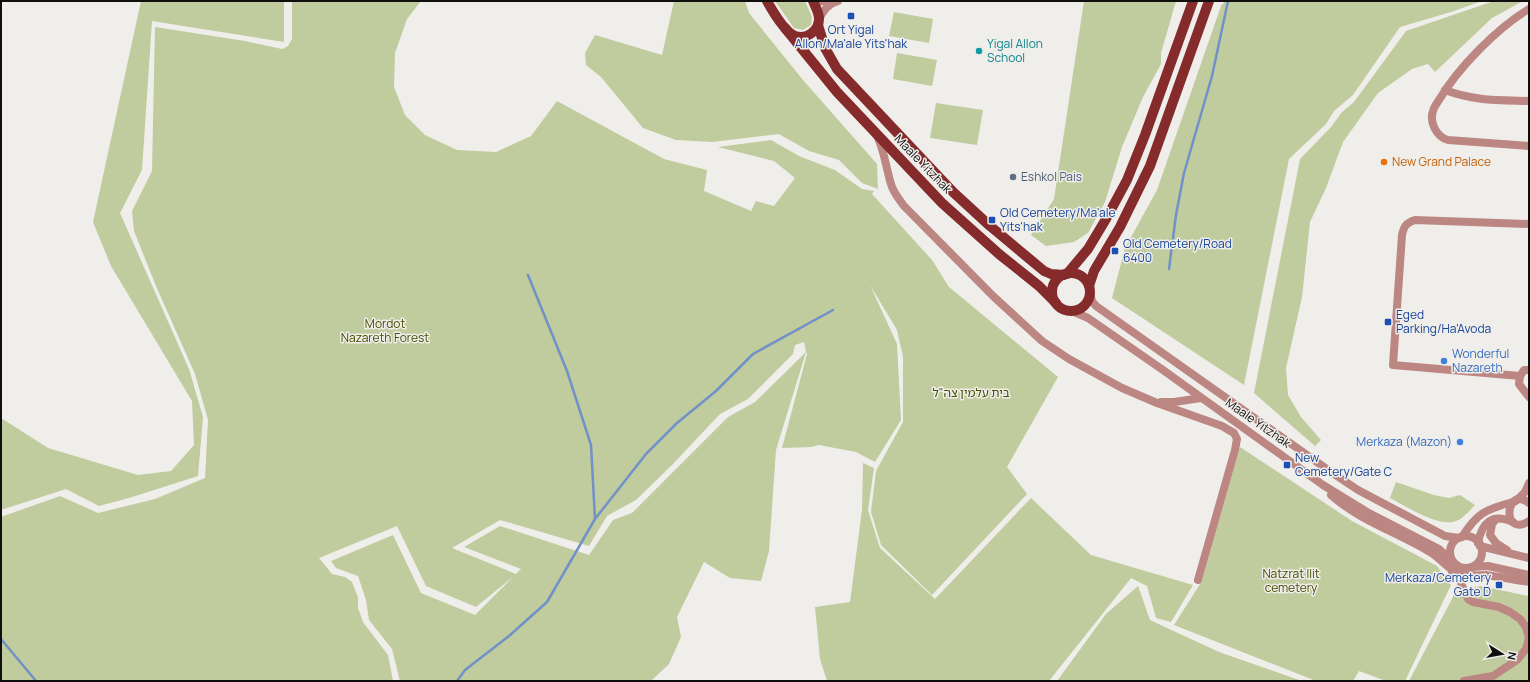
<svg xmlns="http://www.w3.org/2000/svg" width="1530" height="682" font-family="Manrope,'Noto Sans Hebrew',sans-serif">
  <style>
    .green { fill: #c0cb9e; fill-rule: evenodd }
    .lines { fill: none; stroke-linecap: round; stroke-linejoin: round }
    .stream { stroke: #7291c6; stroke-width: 2.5 }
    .minor { stroke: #bc8682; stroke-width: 8 }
    .major { stroke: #862b2b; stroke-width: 10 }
    .transit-dot { fill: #1a4fb4; stroke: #f0eeea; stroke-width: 1.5 }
    .culture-dot { fill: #0f9aa8; stroke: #f0eeea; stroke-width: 1.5 }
    .food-dot { fill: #e8710a; stroke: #f0eeea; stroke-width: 1.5 }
    .service-dot { fill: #5c6f8a; stroke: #f0eeea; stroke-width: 1.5 }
    .shop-dot { fill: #3f7fe0; stroke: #f0eeea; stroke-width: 1.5 }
    .labels { text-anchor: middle; stroke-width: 3; stroke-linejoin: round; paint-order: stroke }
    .transit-label { font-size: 12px; fill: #164399; stroke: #f0eeea; text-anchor: start }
    .culture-label { font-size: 12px; fill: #0d838f; stroke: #f0eeea; text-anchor: start }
    .food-label { font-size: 12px; fill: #c56008; stroke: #f0eeea; text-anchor: start }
    .street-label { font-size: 12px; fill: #100f0e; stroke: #f0eeea }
    .service-label { font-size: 12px; fill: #4e5e75; stroke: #f0eeea; text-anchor: start }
    .park-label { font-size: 12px; fill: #454f01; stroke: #f0eeea }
    .shop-label { font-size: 12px; fill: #366cbe; stroke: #f0eeea; text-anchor: start }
  </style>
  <rect width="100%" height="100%" fill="#f0eeea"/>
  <!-- green -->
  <g class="green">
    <polygon points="141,1 284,1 284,42 152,21 142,170 120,213 189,369 203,417 198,476 129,498 99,506 66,489 1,510 1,418 48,448 138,475 171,471 194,445 192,401 111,266 93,222"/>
    <path d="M292 1H421L407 19 395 53 394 87 405 115 425 135 457 150 496 152 531 136 557 101 664 159 707 170 704 191 751 211 756 201 774 206 795 178 774 161 718 147 771 140 799 156 835 170 862 189 874 191 872 194 932 260 949 287 1058 377 1007 467 1027 494 932 595 881 545 871 512 876 471 903 422V357L897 330 870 285 897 344 901 420 875 462 856 452 819 445 811 447 782 448 807 354 806 352 776 450 769 551 761 581 730 578 704 562 677 617 681 637 669 664 651 681H400L392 649 369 620 366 600 358 576 336 568 331 561 393 535 421 593 475 615 514 576 476 607 426 586 397 526 319 558 332 574 345 577 352 582 358 597V608L363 622 388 655 393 681H1V517L60 496 98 513 155 499 205 478 208 420 195 374 156 286 134 231 132 211 152 171 155 27 245 41 282 49 288 46 292 39ZM804 342 806 352 755 402 728 417 632 513 613 520 589 555 500 526 464 547 521 569 516 574 452 548 500 520 589 546 607 516 636 500 672 465 720 414 748 399 793 354 795 345Z"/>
    <polygon points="674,1 745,1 749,13 803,80 877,164 878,189 862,183 839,160 809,151 779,134 712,142 676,140 643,128 601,77 586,65 585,53 595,35 662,55"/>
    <polygon points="775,1 805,1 812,17 811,25 803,30 794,28"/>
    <polygon points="1084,1 1176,1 1161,53 1161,64 1143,97 1122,147 1105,202 1088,233 1074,242 1046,246 1031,235 1054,199"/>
    <polygon points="1225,1 1482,1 1451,12 1400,27 1353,95 1334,111 1326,124 1289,159 1244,385 1112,298 1125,248 1157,190 1221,6"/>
    <polygon points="1494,1 1523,1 1492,18 1435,72 1428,64 1412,69 1378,93 1343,142 1326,188 1310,222 1302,297 1286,368 1288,395 1301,417 1321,440 1315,446 1254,393 1300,159 1331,127 1342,112 1354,102 1406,31"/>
    <polygon points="894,12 933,19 929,43 889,36"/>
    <polygon points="897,53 937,60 932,86 893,79"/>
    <polygon points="936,103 983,110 977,145 930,138"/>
    <polygon points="1240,447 1352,521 1437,566 1451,585 1405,681 1386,681 1359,671 1353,681 1316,681 1174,625 1202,581"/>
    <polygon points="863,463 874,468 868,510 880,548 935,599 1031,498 1091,555 1193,585 1171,622 1156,618 1147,586 1131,578 1049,681 827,681 820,659 815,607 850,602 862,510"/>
    <path d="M1396 482 1434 495 1449 498 1460 495 1475 505C1470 510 1463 519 1456 521 1439 528 1406 506 1390 498Z"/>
    <polygon points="1138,586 1150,620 1219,652 1302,681 1057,681 1106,614"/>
    <polygon points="1481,586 1529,596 1529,681 1409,681 1456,591"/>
  </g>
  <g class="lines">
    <!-- stream -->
    <g class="stream">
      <polyline points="1169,269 1176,215 1184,173 1212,76 1228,1"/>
      <polyline points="528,275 567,371 591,445 595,519"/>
      <polyline points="1,639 36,681"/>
      <polyline points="457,681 465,670 509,636 547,602 595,519 646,454 677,423 716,391 753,354 833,310"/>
    </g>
    <!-- minor -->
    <g class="minor">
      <polyline points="820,1 828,2 835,1"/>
      <path d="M1529 9C1497 28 1458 68 1439 100 1437 103 1434 107 1433 111 1429 123 1437 137 1448 140L1529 146"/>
      <path d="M819 19C824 10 828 4 838 1"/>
      <path d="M1445 90C1474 101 1498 100 1529 101"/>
      <path d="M878 138C885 154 886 168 891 184 893 192 899 199 904 206L993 296 1042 341 1069 359 1122 388 1157 403 1222 426 1234 433 1237 439 1235 450 1198 580"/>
      <polyline points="1090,293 1092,301 1096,306 1331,472 1358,490 1445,536 1459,538"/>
      <polyline points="1072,311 1088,318 1163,370 1323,485 1367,512 1439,549 1453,562"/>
      <polyline points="1529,370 1524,370 1520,376 1519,384 1529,397"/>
      <path d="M1520 376 1393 365 1402 235C1404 226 1406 223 1415 220L1529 224"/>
      <polyline points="1161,402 1174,402 1201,398"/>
      <path d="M1331 495C1360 521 1397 532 1430 552 1439 557 1450 571 1459 574 1468 576 1477 575 1486 575 1501 577 1515 580 1529 582"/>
      <polyline points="1516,501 1525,492 1529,483"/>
      <path d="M1529 503C1505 484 1501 539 1529 521"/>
      <polyline points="1496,519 1492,524 1490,535 1496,543 1507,550"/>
      <circle cx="1466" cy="552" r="16"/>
      <path d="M1462 537C1477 513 1486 509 1513 502"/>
      <path d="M1478 543C1482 522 1492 513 1513 522"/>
      <polyline points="1480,546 1529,558"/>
      <polyline points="1472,567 1488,566 1529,575"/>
      <polyline points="1452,572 1460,581 1468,599 1473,602 1499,607 1510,612 1520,619 1526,627 1529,638 1526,649 1517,660 1493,676 1464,681"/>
    </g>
    <!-- major -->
    <g class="major">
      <path d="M767 1C772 10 785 32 795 36 806 40 819 31 819 19 819 12 815 6 813 1"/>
      <polyline points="818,25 825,48 837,69 953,192 990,226 1044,271 1051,274 1064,275"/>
      <polyline points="785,28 837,92 942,203 999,254 1039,286 1056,303"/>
      <circle cx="1071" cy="292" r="19"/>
      <polyline points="1067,274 1088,249 1106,219 1127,180 1145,135 1193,1"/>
      <polyline points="1089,286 1094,271 1120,227 1150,166 1209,1"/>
    </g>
  </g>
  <!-- markers -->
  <g class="transit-dot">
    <rect x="847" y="12" width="8" height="8" rx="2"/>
    <rect x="988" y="216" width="8" height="8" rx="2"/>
    <rect x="1111" y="247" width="8" height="8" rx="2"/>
    <rect x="1384" y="318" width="8" height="8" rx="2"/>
    <rect x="1283" y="461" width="8" height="8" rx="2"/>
    <rect x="1495" y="581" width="8" height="8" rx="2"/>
  </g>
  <circle class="culture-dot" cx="979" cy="51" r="4"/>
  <circle class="food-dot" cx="1384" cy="162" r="4"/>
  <circle class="service-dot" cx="1013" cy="177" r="4"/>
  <g class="shop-dot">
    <circle cx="1444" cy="361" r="4"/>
    <circle cx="1460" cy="442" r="4"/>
  </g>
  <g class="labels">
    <!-- transit labels -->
    <g class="transit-label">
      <text x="851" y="34" text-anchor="middle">Ort Yigal<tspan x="851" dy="14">Allon/Ma'ale Yits'hak</tspan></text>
      <text x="1000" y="217">Old Cemetery/Ma'ale<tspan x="1000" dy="14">Yits'hak</tspan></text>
      <text x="1123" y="248">Old Cemetery/Road<tspan x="1123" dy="14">6400</tspan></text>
      <text x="1396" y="319">Eged<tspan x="1396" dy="14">Parking/Ha'Avoda</tspan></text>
      <text x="1295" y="462">New<tspan x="1295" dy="14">Cemetery/Gate C</tspan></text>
      <text x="1491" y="582" text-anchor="end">Merkaza/Cemetery<tspan x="1491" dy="14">Gate D</tspan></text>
    </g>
    <!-- culture labels -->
    <g class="culture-label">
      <text x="987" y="48">Yigal Allon<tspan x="987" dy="14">School</tspan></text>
    </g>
    <!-- food labels -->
    <g class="food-label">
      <text x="1392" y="166">New Grand Palace</text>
    </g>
    <!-- street labels -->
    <g class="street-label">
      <text transform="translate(923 164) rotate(46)" y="4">Maale Yitzhak</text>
      <text transform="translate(1258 423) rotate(35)" y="4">Maale Yitzhak</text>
    </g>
    <!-- service labels -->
    <g class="service-label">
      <text x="1021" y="181">Eshkol Pais</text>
    </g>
    <!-- park labels -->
    <g class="park-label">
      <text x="385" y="328">Mordot<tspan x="385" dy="14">Nazareth Forest</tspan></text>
      <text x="971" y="397">בית עלמין צה"ל</text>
      <text x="1291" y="578">Natzrat Ilit<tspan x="1291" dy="14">cemetery</tspan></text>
    </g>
    <!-- shop labels -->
    <g class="shop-label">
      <text x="1452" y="358">Wonderful<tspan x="1452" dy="14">Nazareth</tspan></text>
      <text x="1452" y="446" text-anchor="end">Merkaza (Mazon)</text>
    </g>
  </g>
  <!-- border -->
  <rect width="1530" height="682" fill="none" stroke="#100f0e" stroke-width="4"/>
  <!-- north arrow -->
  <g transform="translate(1502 654) rotate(101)" stroke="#f0eeea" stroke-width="3" paint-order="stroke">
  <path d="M0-3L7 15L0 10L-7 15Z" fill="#100f0e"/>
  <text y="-6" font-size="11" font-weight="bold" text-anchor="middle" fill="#100f0e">N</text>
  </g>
</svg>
